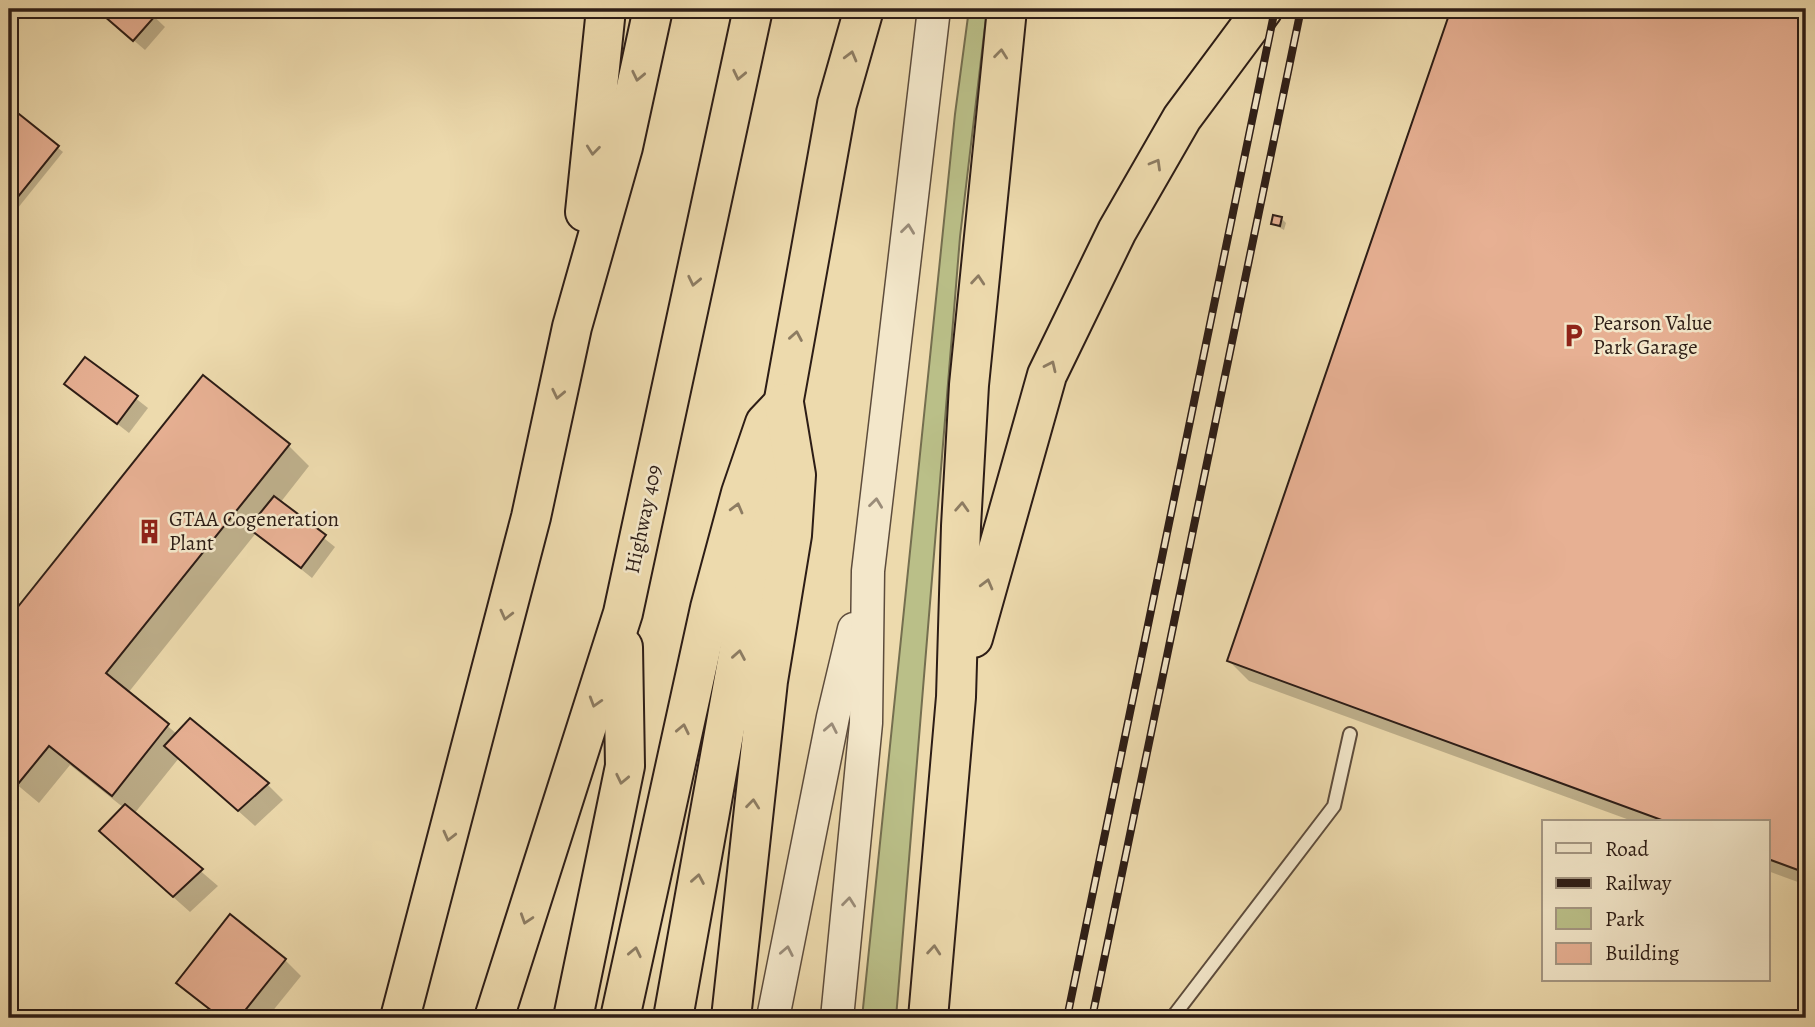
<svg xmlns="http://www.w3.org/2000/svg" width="1815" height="1027" font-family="Alegreya,serif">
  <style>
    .green { fill: #babf88; stroke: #746e4f; stroke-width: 2 }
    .shadow { fill: #0003 }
    .building { fill: #e7b093; stroke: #2d1d16; stroke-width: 2 }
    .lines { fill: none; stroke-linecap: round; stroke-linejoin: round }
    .service-casing { stroke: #5d4c3c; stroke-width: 16 }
    .tertiary-casing { stroke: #5d4c3c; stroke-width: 35 }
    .trunk-casing { stroke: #2d1d16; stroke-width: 42 }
    .motorway-casing { stroke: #2d1d16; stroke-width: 42 }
    .service { stroke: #f3e7ca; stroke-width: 12 }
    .tertiary { stroke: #f3e7ca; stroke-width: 32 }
    .trunk { stroke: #eddaad; stroke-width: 38 }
    .motorway { stroke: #eddaad; stroke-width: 38 }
    .rail-casing { stroke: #2d1d16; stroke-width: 8 }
    .rail { stroke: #f3e7ca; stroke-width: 5; stroke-dasharray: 16; stroke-linecap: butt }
    .oneway { stroke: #8d7c62 }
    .oneway2 { stroke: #9a8c79 }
    .labels { text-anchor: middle; stroke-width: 5; stroke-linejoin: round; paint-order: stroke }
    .poi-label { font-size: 21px; fill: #2d1d16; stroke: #f3e7ca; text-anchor: start }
    .street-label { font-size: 21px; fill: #2d1d16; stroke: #f3e7ca }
  </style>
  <rect width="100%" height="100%" fill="#eddaad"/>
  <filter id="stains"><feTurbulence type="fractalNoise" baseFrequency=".00286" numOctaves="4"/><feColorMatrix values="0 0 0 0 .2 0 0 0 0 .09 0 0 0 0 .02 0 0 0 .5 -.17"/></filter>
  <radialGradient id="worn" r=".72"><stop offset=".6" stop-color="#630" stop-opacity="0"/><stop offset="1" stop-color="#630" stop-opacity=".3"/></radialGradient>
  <!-- green -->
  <polygon class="green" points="969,9 987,9 960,237 896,1018 862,1018 955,114"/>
  <!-- shadow -->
  <g class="shadow">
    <polygon points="97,9 146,9 165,27 145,50"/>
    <polygon points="1453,9 1806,9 1806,885 1768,871 1768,822 1635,822 1249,681 1229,661"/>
    <polygon points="9,108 63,152 9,219"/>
    <polygon points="1281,218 1286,223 1284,230 1273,224"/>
    <polygon points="85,359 148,408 129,433 66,384"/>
    <polygon points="203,378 289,446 309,466 280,503 335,547 312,578 256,533 128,693 177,734 267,784 283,800 255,826 179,758 134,814 218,886 190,912 117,847 124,808 70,765 39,803 9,778 9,620"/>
    <polygon points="285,960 301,976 267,1018 219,1018 178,983"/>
  </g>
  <!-- building -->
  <g class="building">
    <polygon points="96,9 148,9 156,15 133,41"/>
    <polygon points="1451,9 1806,9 1806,873 1768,859 1768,822 1667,822 1227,661"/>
    <polygon points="9,106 59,146 9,208"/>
    <polygon points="1273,215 1282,217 1280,226 1271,224"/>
    <polygon points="85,357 138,396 117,424 64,384"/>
    <polygon points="203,375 290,444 106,673 169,724 112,796 49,746 18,784 9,776 9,618"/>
    <polygon points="274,496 326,535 301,568 248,528"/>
    <polygon points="190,718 269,783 238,811 164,746"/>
    <polygon points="125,804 203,869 173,897 99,831"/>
    <polygon points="230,914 286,959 239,1018 221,1018 176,983"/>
  </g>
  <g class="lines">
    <defs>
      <polyline id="service" points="1172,1018 1334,806 1350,734"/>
      <g id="tertiary">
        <polyline points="773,1018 833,717 854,629"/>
        <polyline points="837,1018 866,723 868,571 934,9"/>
      </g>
      <g id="trunk">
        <polyline points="494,1018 623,613 753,9"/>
        <polyline points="573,1018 625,766 623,647"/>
        <polyline points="673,1018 837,104 864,9"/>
      </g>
      <g id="motorway">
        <polyline points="585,212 606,9"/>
        <polyline points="973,638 1047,375 1117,231 1182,118 1263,9"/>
        <polyline points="400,1018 531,517 572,327 623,147 653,9"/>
        <polyline points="620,1018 710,608 741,493 765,423 784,403"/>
        <polyline points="731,1018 768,681 792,535 796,475 784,403"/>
        <polyline points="928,1018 956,697 961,526 969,385 1007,9"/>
      </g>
    </defs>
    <!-- service casing -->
    <use href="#service" class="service-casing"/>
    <!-- tertiary casing -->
    <use href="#tertiary" class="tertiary-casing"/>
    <!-- trunk casing -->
    <use href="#trunk" class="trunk-casing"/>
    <!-- motorway casing -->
    <use href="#motorway" class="motorway-casing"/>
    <!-- service -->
    <use href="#service" class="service"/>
    <!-- tertiary -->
    <use href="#tertiary" class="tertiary"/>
    <!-- trunk -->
    <use href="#trunk" class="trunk"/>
    <!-- motorway -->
    <use href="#motorway" class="motorway"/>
    <defs>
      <g id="rail">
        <polyline points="1067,1018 1275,9"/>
        <polyline points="1092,1018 1301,9"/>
      </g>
    </defs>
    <!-- rail casing -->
    <use href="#rail" class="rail-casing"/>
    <!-- rail -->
    <use href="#rail" class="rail"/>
  </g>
  <!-- one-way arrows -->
  <defs><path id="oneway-chevron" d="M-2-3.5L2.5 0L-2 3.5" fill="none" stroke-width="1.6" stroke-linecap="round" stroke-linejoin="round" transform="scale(1.75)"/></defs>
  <g class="oneway">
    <use href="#oneway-chevron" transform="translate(1001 54) rotate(-84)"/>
    <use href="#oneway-chevron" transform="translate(851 56) rotate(-75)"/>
    <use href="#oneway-chevron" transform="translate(739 75) rotate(102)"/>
    <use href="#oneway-chevron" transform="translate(638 76) rotate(102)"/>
    <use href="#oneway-chevron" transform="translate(593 150) rotate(96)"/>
    <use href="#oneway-chevron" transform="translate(1156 164) rotate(-60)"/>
    <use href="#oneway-chevron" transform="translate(978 280) rotate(-85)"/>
    <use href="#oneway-chevron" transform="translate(694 281) rotate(102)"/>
    <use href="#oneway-chevron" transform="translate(796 336) rotate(-80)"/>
    <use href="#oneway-chevron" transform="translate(1051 366) rotate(-65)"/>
    <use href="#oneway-chevron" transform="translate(558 394) rotate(102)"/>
    <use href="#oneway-chevron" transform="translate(962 507) rotate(-87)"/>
    <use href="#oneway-chevron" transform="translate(737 508) rotate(-75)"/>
    <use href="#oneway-chevron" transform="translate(987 584) rotate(-75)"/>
    <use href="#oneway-chevron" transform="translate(506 615) rotate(104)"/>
    <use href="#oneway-chevron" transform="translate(739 655) rotate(-80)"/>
    <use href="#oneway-chevron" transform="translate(595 702) rotate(107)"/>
    <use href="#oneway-chevron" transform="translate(683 729) rotate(-78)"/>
    <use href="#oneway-chevron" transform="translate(622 779) rotate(102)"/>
    <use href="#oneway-chevron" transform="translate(753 804) rotate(-84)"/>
    <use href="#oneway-chevron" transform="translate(449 836) rotate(104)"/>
    <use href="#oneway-chevron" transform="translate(698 879) rotate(-80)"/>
    <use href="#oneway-chevron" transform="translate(526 919) rotate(108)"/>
    <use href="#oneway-chevron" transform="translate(934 950) rotate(-85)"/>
    <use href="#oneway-chevron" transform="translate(635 952) rotate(-78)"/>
  </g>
  <g class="oneway2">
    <use href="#oneway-chevron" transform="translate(908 229) rotate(-83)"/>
    <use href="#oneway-chevron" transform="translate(876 503) rotate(-83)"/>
    <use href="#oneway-chevron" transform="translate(831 728) rotate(-79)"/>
    <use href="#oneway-chevron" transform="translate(849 902) rotate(-84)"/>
    <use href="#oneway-chevron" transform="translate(787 951) rotate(-79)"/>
  </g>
  <!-- icons -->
  <defs>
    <symbol id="parking-bare" viewBox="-9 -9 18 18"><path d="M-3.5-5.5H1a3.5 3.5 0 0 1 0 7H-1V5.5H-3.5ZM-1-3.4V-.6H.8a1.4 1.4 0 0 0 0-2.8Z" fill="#8f2418" stroke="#f3e7ca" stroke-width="2.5" paint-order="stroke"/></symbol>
    <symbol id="building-bare" viewBox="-9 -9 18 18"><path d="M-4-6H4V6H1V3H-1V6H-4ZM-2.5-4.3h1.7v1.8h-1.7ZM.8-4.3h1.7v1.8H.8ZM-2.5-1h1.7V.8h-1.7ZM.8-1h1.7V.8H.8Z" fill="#8f2418" stroke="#f3e7ca" stroke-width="2.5" paint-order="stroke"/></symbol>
  </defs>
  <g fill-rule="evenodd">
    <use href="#parking-bare" x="1556" y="318" width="35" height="35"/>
    <use href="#building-bare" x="132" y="514" width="35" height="35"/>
  </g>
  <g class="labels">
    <!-- poi labels -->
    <g class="poi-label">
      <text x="1593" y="330">Pearson Value<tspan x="1593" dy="24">Park Garage</tspan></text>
      <text x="169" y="526">GTAA Cogeneration<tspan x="169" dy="24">Plant</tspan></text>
    </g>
    <!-- street labels -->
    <g class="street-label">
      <text transform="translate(643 519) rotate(-78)" y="7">Highway 409</text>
    </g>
  </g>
  <!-- margin -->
  <rect width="1815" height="1027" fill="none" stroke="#eddaad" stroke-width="35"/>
  <rect x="10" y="10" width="1794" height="1006" fill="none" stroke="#2d1d16" stroke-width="3.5"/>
  <rect x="18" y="18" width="1780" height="992" fill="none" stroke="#2d1d16" stroke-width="2"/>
  <!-- legend -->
  <rect x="1542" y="820" width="228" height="161" fill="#f3e7ca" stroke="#a49682" stroke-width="2"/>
  <rect x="1556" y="843" width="35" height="10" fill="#f3e7ca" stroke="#a49682" stroke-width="2"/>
  <text x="1605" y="856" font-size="21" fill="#2d1d16">Road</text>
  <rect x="1556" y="878" width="35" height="10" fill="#2d1d16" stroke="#a49682" stroke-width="2"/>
  <text x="1605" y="890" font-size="21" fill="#2d1d16">Railway</text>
  <rect x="1556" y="908" width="35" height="21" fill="#babf88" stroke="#a49682" stroke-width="2"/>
  <text x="1605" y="926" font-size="21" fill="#2d1d16">Park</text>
  <rect x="1556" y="943" width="35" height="21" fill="#e7b093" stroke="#a49682" stroke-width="2"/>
  <text x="1605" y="960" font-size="21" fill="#2d1d16">Building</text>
  <rect width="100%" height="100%" filter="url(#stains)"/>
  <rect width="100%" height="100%" fill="url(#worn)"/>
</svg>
